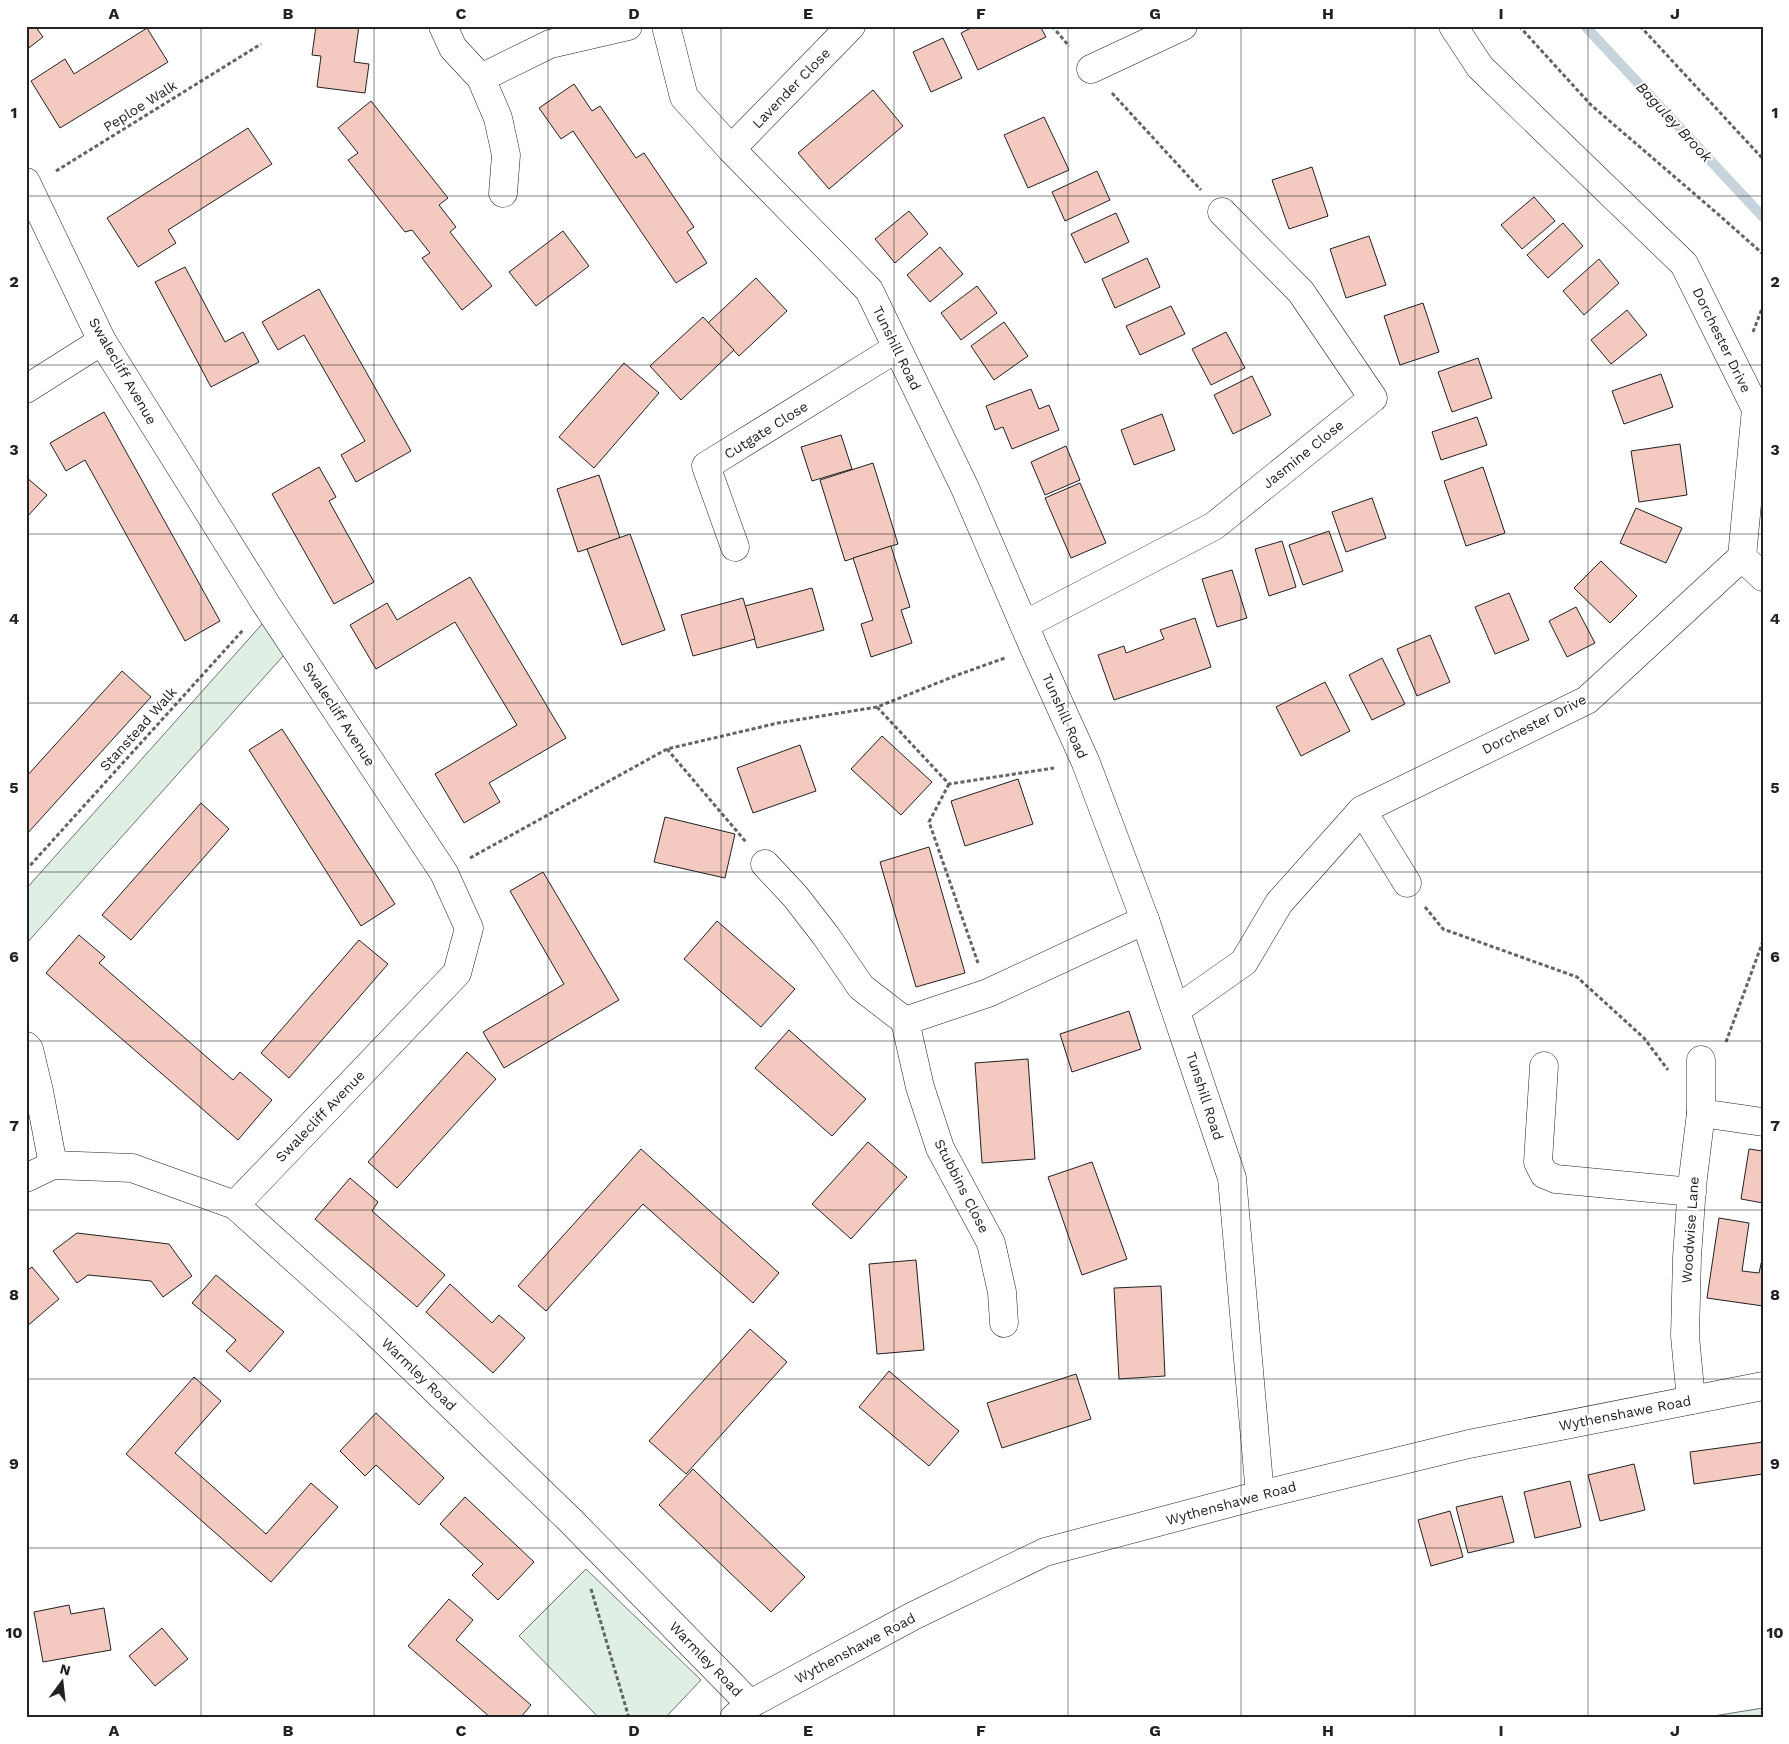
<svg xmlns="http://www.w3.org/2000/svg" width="1789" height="1744" font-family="'Work Sans',sans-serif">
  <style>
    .green { fill: #e0efe3; stroke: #6f6f6f }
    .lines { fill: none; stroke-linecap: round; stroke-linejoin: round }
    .stream { stroke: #c7d3dd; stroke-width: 10 }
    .building { fill: #f3c9c0; stroke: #222 }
    .street-casing { stroke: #222; stroke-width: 29 }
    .secondary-casing { stroke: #222; stroke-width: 29 }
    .path { stroke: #646464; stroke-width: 3; stroke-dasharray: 4 2.5; stroke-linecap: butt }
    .street { stroke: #fff; stroke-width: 28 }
    .secondary { stroke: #fff; stroke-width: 28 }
    .grid { fill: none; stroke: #222; stroke-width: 1; stroke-opacity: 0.55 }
    .labels { text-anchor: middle; stroke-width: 4; stroke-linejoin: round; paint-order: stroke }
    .street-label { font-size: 14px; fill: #222; stroke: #fff }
    .water-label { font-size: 15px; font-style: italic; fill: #222; stroke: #fff }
    .neatline { fill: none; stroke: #222; stroke-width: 2 }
    .grid-label { font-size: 16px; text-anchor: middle; font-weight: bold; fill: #222 }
  </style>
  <rect width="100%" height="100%" fill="#fff"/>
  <!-- green -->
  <g class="green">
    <polygon points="263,623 284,655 26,944 26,889"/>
    <polygon points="586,1569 701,1680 665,1718 599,1718 519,1636"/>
    <polygon points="1763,1708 1763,1718 1701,1718"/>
  </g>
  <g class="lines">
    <!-- stream -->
    <polyline class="stream" points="1585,26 1763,217"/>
  </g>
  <!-- building -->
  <g class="building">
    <polygon points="26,26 35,26 43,37 26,50"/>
    <polygon points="316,26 359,26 354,62 369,64 365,93 317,87 321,56 312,55"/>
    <polygon points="975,26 1040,26 1046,37 978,70 961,33"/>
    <polygon points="147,28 168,62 60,128 31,81 65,59 74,74"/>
    <polygon points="943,38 962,78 931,92 913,52"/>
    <polygon points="574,84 592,111 600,106 636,158 644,153 694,227 687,232 707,263 676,283 573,131 561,139 539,108"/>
    <polygon points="873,90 903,126 829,189 798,153"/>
    <polygon points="371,101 448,198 439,205 456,227 450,232 492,286 462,310 422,258 430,253 412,230 405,232 348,160 358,153 338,128"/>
    <polygon points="1044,117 1069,170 1028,188 1004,135"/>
    <polygon points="248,128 272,164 168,230 176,243 138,267 107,218"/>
    <polygon points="1312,167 1328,216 1289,229 1272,180"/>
    <polygon points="1097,171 1110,200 1065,221 1052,192"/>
    <polygon points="1534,197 1555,221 1522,249 1501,225"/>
    <polygon points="909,211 928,234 895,263 875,239"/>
    <polygon points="1116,213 1129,242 1085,263 1071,234"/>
    <polygon points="1563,223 1583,246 1548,278 1527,255"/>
    <polygon points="563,231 589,266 536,306 509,272"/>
    <polygon points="1369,236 1386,285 1346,298 1330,249"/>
    <polygon points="940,247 963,274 930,302 907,275"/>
    <polygon points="1147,258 1160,287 1115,308 1102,279"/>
    <polygon points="1599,259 1619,283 1584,315 1563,291"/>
    <polygon points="185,267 225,342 243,332 259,362 211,387 155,282"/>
    <polygon points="756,278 787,311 739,356 708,323"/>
    <polygon points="977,286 997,313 961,340 941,313"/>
    <polygon points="319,289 411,451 356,482 341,455 365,441 304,335 278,350 262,322"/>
    <polygon points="1423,303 1439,352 1400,365 1384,316"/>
    <polygon points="1171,306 1185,334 1140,355 1126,326"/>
    <polygon points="1627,310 1647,335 1611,364 1591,340"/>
    <polygon points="703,317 734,350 681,400 650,366"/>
    <polygon points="1004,322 1028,356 994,380 971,346"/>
    <polygon points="1226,332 1245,368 1211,385 1192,349"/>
    <polygon points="1478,358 1492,398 1452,412 1438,372"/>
    <polygon points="624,363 659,393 594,468 559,437"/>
    <polygon points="1661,374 1673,407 1624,424 1612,391"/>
    <polygon points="1252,376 1271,415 1233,434 1214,395"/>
    <polygon points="1031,389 1039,409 1049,405 1059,430 1012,449 1003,427 995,430 986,406"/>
    <polygon points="104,412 220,621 185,641 85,460 66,471 50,443"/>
    <polygon points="1162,414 1175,450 1134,465 1121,430"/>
    <polygon points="1477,417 1487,445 1441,460 1432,432"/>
    <polygon points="841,435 852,469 812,481 801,447"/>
    <polygon points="1680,444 1687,495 1639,502 1631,451"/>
    <polygon points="1066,446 1080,480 1045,495 1031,462"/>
    <polygon points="873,463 898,544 845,561 820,480"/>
    <polygon points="319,467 336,497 329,501 374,582 334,604 272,494"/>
    <polygon points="1483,467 1505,533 1466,546 1444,481"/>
    <polygon points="599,475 620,538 578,552 557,489"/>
    <polygon points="26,477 47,495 26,518"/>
    <polygon points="1080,483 1106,543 1071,558 1045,498"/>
    <polygon points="1372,498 1386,538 1346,552 1332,512"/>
    <polygon points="1636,508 1682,528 1666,563 1620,543"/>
    <polygon points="1329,531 1343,571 1303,585 1289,545"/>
    <polygon points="630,534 665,630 622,645 587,549"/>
    <polygon points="1282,541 1296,587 1269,596 1255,549"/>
    <polygon points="891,546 910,607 901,610 912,643 871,657 861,624 873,620 853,558"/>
    <polygon points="1601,561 1637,596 1610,623 1574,588"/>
    <polygon points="1232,570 1247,618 1217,627 1202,579"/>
    <polygon points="470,577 566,738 489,783 500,802 464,823 435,774 517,725 455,622 376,669 350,625 387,603 397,620"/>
    <polygon points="812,588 824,630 757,648 745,606"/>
    <polygon points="1509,593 1529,640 1495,654 1475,607"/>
    <polygon points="743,598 755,639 693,656 681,615"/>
    <polygon points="1576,607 1595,643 1567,657 1549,621"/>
    <polygon points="1195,618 1211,667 1114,700 1098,655 1124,646 1126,653 1164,639 1160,630"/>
    <polygon points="1430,635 1450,682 1417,696 1397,649"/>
    <polygon points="1382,658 1405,704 1372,720 1349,675"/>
    <polygon points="122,671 151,697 26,835 26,777"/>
    <polygon points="1325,682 1350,731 1301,756 1276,707"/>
    <polygon points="282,729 395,904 361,926 249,750"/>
    <polygon points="882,736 932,782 901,815 851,769"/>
    <polygon points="800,745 816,791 753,813 737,768"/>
    <polygon points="1018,779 1033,824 965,846 951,801"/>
    <polygon points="201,803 229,829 131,940 102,915"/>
    <polygon points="665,817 735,834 725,878 654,862"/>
    <polygon points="929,847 965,973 916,987 880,862"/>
    <polygon points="543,872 619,1000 504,1068 483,1032 564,984 510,891"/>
    <polygon points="717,921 795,989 761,1027 684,959"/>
    <polygon points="79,935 105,957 99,963 233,1080 240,1072 272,1100 238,1140 46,973"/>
    <polygon points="359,940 388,964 289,1078 261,1053"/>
    <polygon points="1129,1011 1141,1049 1072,1072 1060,1034"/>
    <polygon points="789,1030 866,1099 832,1136 755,1068"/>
    <polygon points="467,1052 496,1079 397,1188 368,1162"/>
    <polygon points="1028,1059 1035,1159 982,1163 975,1063"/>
    <polygon points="868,1142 907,1177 851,1239 812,1204"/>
    <polygon points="641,1149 779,1273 753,1303 643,1204 546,1311 518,1286"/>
    <polygon points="1749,1149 1763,1151 1763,1203 1741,1199"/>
    <polygon points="1092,1162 1127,1259 1082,1275 1048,1177"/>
    <polygon points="350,1178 378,1202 372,1211 445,1275 417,1307 315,1219"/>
    <polygon points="1719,1218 1749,1223 1742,1271 1759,1273 1763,1255 1763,1306 1707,1298"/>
    <polygon points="77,1233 169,1244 192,1276 163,1297 151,1281 88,1275 77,1283 53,1251"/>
    <polygon points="916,1260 924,1350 877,1354 869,1264"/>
    <polygon points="32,1267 59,1299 26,1327 26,1271"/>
    <polygon points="216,1275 284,1332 250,1372 226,1351 236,1340 192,1303"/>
    <polygon points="450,1284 492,1323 499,1315 525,1338 493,1373 426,1312"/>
    <polygon points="1161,1286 1165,1376 1119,1379 1114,1288"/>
    <polygon points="750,1329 787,1362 686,1474 649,1441"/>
    <polygon points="889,1371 959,1431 929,1466 859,1407"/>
    <polygon points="1076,1374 1091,1419 1002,1448 987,1403"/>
    <polygon points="194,1377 221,1401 175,1453 266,1534 311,1483 338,1507 271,1582 126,1454"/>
    <polygon points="376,1413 444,1478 419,1505 376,1465 365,1476 340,1451"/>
    <polygon points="1763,1442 1763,1474 1694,1484 1690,1452"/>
    <polygon points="1634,1464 1645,1510 1600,1521 1588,1475"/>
    <polygon points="693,1469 805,1577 771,1612 659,1505"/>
    <polygon points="1570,1481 1581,1527 1535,1538 1524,1492"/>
    <polygon points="1502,1496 1514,1542 1468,1553 1456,1507"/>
    <polygon points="465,1497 534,1562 498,1600 472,1575 483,1564 440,1524"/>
    <polygon points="1450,1511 1463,1557 1431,1566 1418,1520"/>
    <polygon points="449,1599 473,1620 456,1640 531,1705 520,1718 491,1718 408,1646"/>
    <polygon points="69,1605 71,1614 104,1608 111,1650 43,1662 34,1612"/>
    <polygon points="162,1628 188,1659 155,1686 129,1656"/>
  </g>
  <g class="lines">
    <defs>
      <g id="street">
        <polyline points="443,26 453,48 481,78 498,118 506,155 503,193"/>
        <polyline points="666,26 684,97 731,149 869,290 965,488 1034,648 1086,763 1145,920 1232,1178 1260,1495"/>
        <polyline points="1091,69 1183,26"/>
        <polyline points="481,78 550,44 628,26"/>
        <polyline points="731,149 851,26"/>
        <polyline points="26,182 102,341 266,604 444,873 469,928 457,973 235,1205"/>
        <polyline points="26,389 102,341"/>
        <polyline points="735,547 706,466 897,348"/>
        <polyline points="1742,557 1763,577"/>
        <polyline points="1024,625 1214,526 1373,398 1301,292 1222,212"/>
        <polyline points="1362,810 1407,883"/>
        <polyline points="765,864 795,896 826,936 861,987 905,1021 920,1087 940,1148 991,1243 1002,1292 1004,1323"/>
        <polyline points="1176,1010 1244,962 1279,903 1362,810 1587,700 1742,557 1756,409 1684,264 1480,67 1453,26"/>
        <polyline points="905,1021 988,993 1145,920"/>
        <polyline points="26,1046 29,1049 39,1091 53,1165"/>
        <polyline points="1544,1066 1538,1162 1544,1174 1556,1179 1692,1192"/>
        <polyline points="1701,1113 1763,1122"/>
        <polyline points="26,1178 53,1165 132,1168 235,1205 366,1323 571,1521 750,1704"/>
        <polyline points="1691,1400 1685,1336 1687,1257 1692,1186 1701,1113 1701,1060"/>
      </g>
      <polyline id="secondary" points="734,1718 750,1704 913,1616 1045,1552 1260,1495 1469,1444 1763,1386"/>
    </defs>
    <!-- street casing -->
    <use href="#street" class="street-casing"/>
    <!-- secondary casing -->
    <use href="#secondary" class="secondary-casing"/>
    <!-- path -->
    <g class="path">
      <polyline points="1052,26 1069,46"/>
      <polyline points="1519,26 1591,105 1719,215 1763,254"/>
      <polyline points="1640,26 1763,159"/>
      <polyline points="1112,93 1201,190"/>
      <polyline points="56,171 261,44"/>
      <polyline points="1753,332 1763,306"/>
      <polyline points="877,707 949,784 1054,768"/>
      <polyline points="667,749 746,842"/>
      <polyline points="949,784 929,822 978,963"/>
      <polyline points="470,858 667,749 778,723 877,707 960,674 1005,658"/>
      <polyline points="26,870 244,629"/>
      <polyline points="1425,907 1443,929 1577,977 1644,1038 1668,1070"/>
      <polyline points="1726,1042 1763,941"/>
      <polyline points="591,1589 629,1718"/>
    </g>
    <!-- street -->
    <use href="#street" class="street"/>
    <!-- secondary -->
    <use href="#secondary" class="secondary"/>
  </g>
  <!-- grid -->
  <path class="grid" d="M201 26V1718M374 26V1718M548 26V1718M721 26V1718M894 26V1718M1068 26V1718M1241 26V1718M1415 26V1718M1588 26V1718M26 196H1763M26 365H1763M26 534H1763M26 703H1763M26 872H1763M26 1041H1763M26 1210H1763M26 1379H1763M26 1548H1763"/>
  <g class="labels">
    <!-- street labels -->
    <g class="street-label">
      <text transform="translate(791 88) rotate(-46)" y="5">Lavender Close</text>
      <text transform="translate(140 106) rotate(-32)" y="5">Peploe Walk</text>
      <text transform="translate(1722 340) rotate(64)" y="5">Dorchester Drive</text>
      <text transform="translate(897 348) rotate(64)" y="5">Tunshill Road</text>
      <text transform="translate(123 371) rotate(60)" y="5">Swalecliff Avenue</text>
      <text transform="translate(766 430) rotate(-32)" y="5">Cutgate Close</text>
      <text transform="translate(1303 454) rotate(-39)" y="5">Jasmine Close</text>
      <text transform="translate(339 714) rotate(57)" y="5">Swalecliff Avenue</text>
      <text transform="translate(1065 716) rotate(66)" y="5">Tunshill Road</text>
      <text transform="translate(1534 724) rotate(-27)" y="5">Dorchester Drive</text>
      <text transform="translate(138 729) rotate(-48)" y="5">Stanstead Walk</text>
      <text transform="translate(1205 1096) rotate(72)" y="5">Tunshill Road</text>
      <text transform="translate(320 1116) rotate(-46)" y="5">Swalecliff Avenue</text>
      <text transform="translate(962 1186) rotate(63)" y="5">Stubbins Close</text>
      <text transform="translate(1690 1230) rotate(-86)" y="5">Woodwise Lane</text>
      <text transform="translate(419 1374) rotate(44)" y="5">Warmley Road</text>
      <text transform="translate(1625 1413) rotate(-11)" y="5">Wythenshawe Road</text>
      <text transform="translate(1231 1503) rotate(-15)" y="5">Wythenshawe Road</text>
      <text transform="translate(855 1648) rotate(-28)" y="5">Wythenshawe Road</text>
      <text transform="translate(706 1659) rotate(46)" y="5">Warmley Road</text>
    </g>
    <!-- water labels -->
    <g class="water-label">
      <text transform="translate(1674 122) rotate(47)" y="5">Baguley Brook</text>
    </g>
  </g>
  <!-- border -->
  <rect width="1789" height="1744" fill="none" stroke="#ffffff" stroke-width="55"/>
  <!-- north arrow -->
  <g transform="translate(62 1682) rotate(15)" stroke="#ffffff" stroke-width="4" paint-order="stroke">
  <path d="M0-4L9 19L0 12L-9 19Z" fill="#222222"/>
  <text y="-8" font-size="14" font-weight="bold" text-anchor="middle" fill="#222222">N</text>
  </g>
  <rect x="28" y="28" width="1734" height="1688" class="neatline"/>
  <g class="grid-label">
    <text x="114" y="19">A</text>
    <text x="288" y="19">B</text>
    <text x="461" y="19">C</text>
    <text x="634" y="19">D</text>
    <text x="808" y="19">E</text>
    <text x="981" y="19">F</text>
    <text x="1155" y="19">G</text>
    <text x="1328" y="19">H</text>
    <text x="1501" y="19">I</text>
    <text x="1675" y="19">J</text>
    <text x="14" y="118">1</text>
    <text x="1775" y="118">1</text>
    <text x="14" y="287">2</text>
    <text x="1775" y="287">2</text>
    <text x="14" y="455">3</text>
    <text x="1775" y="455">3</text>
    <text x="14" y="624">4</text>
    <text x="1775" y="624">4</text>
    <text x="14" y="793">5</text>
    <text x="1775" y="793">5</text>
    <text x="14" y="962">6</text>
    <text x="1775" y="962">6</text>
    <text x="14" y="1131">7</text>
    <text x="1775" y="1131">7</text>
    <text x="14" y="1300">8</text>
    <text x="1775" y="1300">8</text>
    <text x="14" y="1469">9</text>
    <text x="1775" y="1469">9</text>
    <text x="14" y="1638">10</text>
    <text x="1775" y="1638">10</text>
    <text x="114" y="1736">A</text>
    <text x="288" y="1736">B</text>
    <text x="461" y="1736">C</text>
    <text x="634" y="1736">D</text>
    <text x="808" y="1736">E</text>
    <text x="981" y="1736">F</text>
    <text x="1155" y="1736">G</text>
    <text x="1328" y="1736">H</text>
    <text x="1501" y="1736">I</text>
    <text x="1675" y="1736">J</text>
  </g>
</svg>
